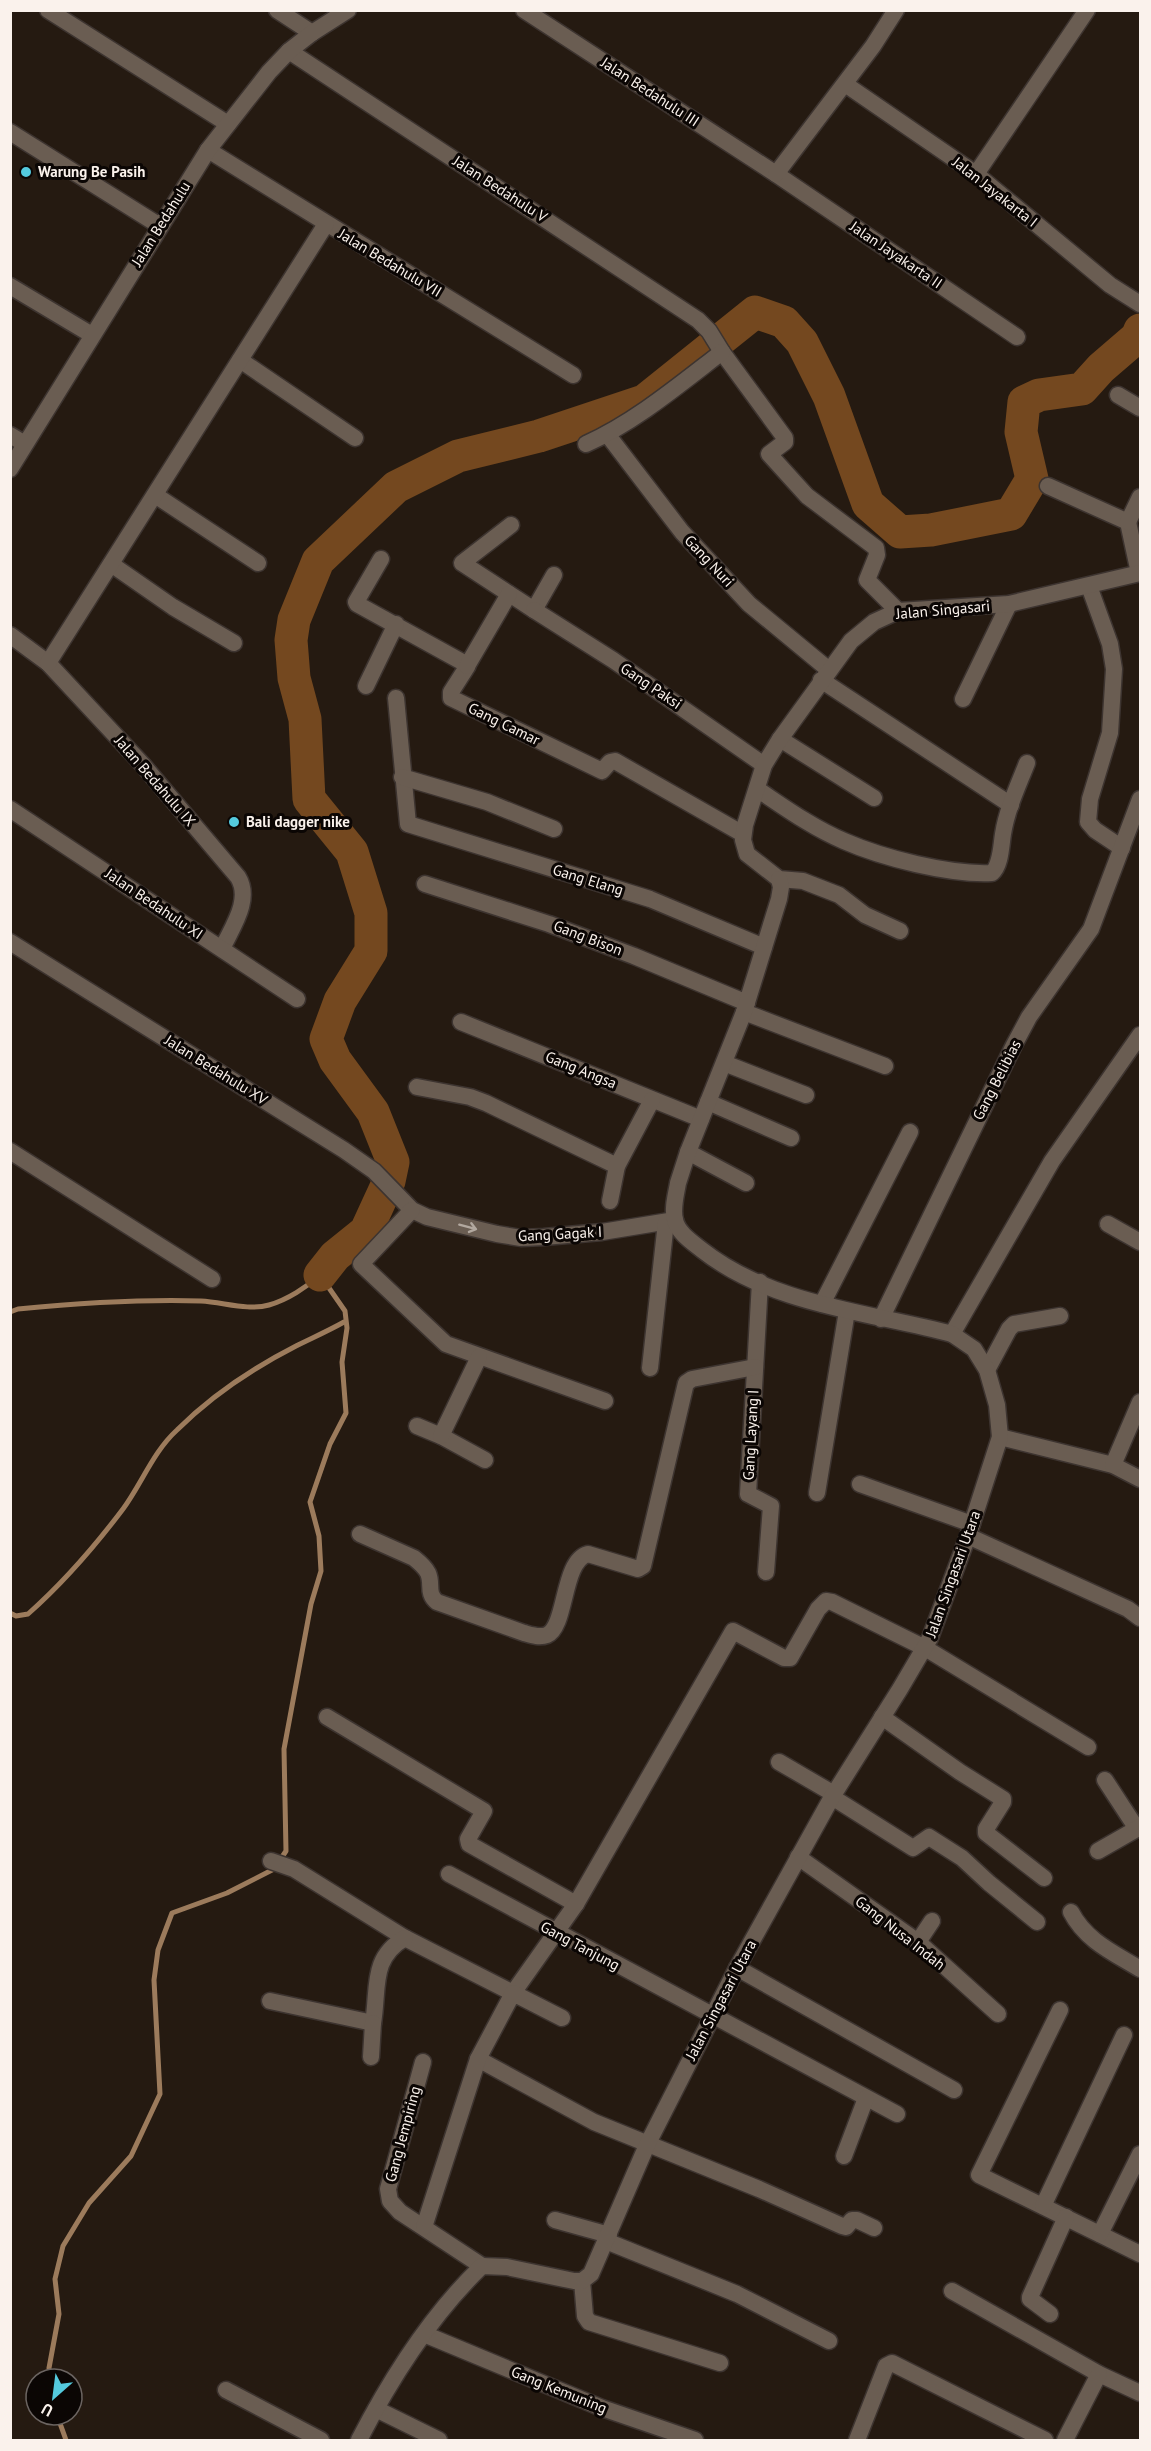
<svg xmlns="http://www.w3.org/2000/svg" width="1151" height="2451" font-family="'PT Sans',sans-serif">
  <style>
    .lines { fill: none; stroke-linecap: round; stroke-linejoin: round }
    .stream { stroke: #9c7b5c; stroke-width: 5 }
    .river { stroke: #74481f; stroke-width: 33 }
    .street-casing { stroke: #3d3430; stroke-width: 19 }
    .street { stroke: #6a5d52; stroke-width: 16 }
    .oneway { stroke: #b2a89f }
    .poi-dot { fill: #54cade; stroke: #0b0604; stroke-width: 2 }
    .labels { text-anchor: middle; stroke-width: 6; stroke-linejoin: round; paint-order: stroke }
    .street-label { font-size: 15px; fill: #faf2ec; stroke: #0b0604 }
    .poi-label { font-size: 15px; font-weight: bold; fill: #faf2ec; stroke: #0b0604; text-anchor: start }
  </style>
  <rect width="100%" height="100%" fill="#251a11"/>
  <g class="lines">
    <!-- stream -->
    <g class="stream">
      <path d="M10 1312 18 1309C80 1303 140 1299 201 1301 223 1302 248 1311 269 1305 287 1300 307 1287 320 1275L345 1311 347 1328 342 1362 346 1413 330 1444 310 1502 319 1536 321 1571 311 1604 284 1749 286 1851 274 1869 227 1893 172 1913 158 1950 154 1980 160 2094 131 2156 89 2203 63 2246 55 2279 59 2314 49 2368 50 2379"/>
      <path d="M10 1613 16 1616 28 1614C63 1583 95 1546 123 1509 142 1483 153 1452 177 1430 211 1396 253 1368 296 1346 312 1338 328 1331 344 1322"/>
      <polyline points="57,2415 66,2440"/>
    </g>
    <!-- river -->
    <polyline class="river" points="320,1275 335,1256 366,1231 389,1181 393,1162 373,1112 335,1060 326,1039 340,1001 371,951 371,913 352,852 309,799 305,719 294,678 291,640 294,620 318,561 396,487 458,456 539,436 644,401 755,312 784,322 802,342 829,396 868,504 900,532 931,530 1011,514 1032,479 1021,432 1024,402 1039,395 1082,389 1101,368 1137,337 1140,330"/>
    <defs>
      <g id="street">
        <polyline points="48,10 228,124"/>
        <polyline points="277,10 312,33"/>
        <polyline points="524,10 776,174 1017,337"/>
        <polyline points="289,51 698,320 709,331 722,352 785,438 785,442 769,454 807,496 876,548 877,555 867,580 898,611"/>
        <polyline points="845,84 976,174 1110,285 1140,304"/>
        <polyline points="10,132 160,226"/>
        <polyline points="208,150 573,375"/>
        <polyline points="776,174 873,46 896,10"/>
        <polyline points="976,174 1087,10"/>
        <polyline points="10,286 92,335"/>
        <polyline points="240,360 355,438"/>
        <polyline points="1118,395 1140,408"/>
        <polyline points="607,434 682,532 749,604 829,670"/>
        <polyline points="10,435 25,444"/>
        <path d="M586 444C635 422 679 385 722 352"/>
        <polyline points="10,469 208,150 269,72 289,51 312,33 348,10"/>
        <polyline points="1048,486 1128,522 1139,573"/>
        <polyline points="155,495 258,563"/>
        <polyline points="1128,522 1140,497"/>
        <polyline points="511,525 462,563 534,610 554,575"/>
        <polyline points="381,559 356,602 357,604 464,663 467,667 451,692 451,698 602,771 610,762 615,761 743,834"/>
        <polyline points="111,564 173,607 234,643"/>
        <polyline points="1089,586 1110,644 1114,669 1110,733 1090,799 1088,822 1095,830 1122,848"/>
        <polyline points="534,610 613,660 764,765"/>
        <path d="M10 635 48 663 143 765 238 877C252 900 232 927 222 949"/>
        <polyline points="48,663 326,224"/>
        <polyline points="467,666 509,594"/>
        <polyline points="821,680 1011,805"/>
        <polyline points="366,686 396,624"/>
        <polyline points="396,698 408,824 650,899 764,947"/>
        <polyline points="963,699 1009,604"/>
        <polyline points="780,739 874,798"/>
        <polyline points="402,777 487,802 554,829"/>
        <path d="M757 789C784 807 813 828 844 841 883 858 949 875 992 873 1001 865 1001 846 1003 834 1007 809 1018 786 1027 763"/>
        <polyline points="10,809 297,999"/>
        <polyline points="425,884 549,924 634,956 747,1003"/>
        <polyline points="900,931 865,915 839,895 803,881 779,879 747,854 743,840 745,825 764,765 780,739 851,641 874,622 898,611 1009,604 1140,573"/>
        <polyline points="10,942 344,1150 374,1171 412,1210 427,1217 497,1234 521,1238 544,1237 602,1232 675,1220"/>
        <polyline points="744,1012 885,1066"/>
        <polyline points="461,1022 701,1119"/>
        <polyline points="724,1063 806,1095"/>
        <polyline points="417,1087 470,1097 486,1103 617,1166"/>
        <polyline points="708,1102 791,1138"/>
        <polyline points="10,1151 212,1279"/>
        <polyline points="688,1152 746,1183"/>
        <polyline points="610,1201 617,1166 652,1100"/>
        <polyline points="412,1210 361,1264 446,1344 605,1401"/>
        <polyline points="1108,1224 1140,1242"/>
        <polyline points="760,1282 748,1494 771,1506 766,1572"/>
        <polyline points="822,1304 910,1132"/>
        <polyline points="881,1319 1014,1045 1029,1017 1091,929 1140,799"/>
        <polyline points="952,1334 1052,1161 1140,1035"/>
        <polyline points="650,1368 666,1222"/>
        <polyline points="987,1370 1009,1329 1014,1324 1060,1316"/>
        <polyline points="417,1426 441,1436 485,1460"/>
        <polyline points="441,1436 479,1357"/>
        <polyline points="1000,1437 1113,1465 1140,1479"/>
        <polyline points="1113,1465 1140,1402"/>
        <polyline points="860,1484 972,1524"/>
        <polyline points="817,1493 847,1311"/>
        <path d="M360 1534 414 1558C419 1562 425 1567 428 1573 433 1584 426 1593 437 1602L524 1633C531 1635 539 1638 547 1635 567 1626 562 1561 588 1554L638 1569 643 1566 686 1383 692 1379 755 1367"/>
        <polyline points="968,1536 1128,1609 1140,1618"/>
        <polyline points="327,1717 484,1811 468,1839 469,1844 576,1904"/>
        <polyline points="882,1717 960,1772 1003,1799 1003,1802 986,1829 986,1833 1044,1878"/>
        <polyline points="779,1762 834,1794"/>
        <polyline points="1105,1780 1137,1829"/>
        <polyline points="832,1797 913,1848 929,1837 962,1858 989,1883 1037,1922"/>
        <polyline points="1098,1851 1140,1827"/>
        <polyline points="798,1857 918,1942 998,2014"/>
        <polyline points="271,1861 294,1869 405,1938 513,1993 576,1904 733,1631 784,1658 790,1658 818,1609 826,1601 832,1602 925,1648 1088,1747"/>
        <polyline points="449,1874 897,2114"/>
        <path d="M1071 1912C1086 1941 1114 1953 1140 1969"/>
        <polyline points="918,1942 932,1921"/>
        <polyline points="737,1968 954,2090"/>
        <path d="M270 2001 373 2023C379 1989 370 1958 405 1938"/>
        <polyline points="1060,2010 979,2175 1140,2254"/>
        <polyline points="371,2057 373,2023"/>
        <polyline points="478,2059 594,2122 759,2189 842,2226 846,2227 852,2220 857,2220 874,2228"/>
        <polyline points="423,2062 388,2189 390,2201 400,2212 482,2266"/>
        <polyline points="844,2156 866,2098"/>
        <polyline points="1043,2206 1124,2035"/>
        <polyline points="555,2220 609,2235"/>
        <polyline points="424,2227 478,2059 513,1993 562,2018"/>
        <polyline points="1100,2234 1140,2154"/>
        <polyline points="606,2241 737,2294 829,2341"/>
        <polyline points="582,2281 585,2316 589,2322 720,2363"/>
        <polyline points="952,2291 1099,2374 1140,2393"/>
        <polyline points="1050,2314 1030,2299 1030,2297 1066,2217"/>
        <polyline points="424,2334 602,2408 695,2440"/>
        <polyline points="226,2390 321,2440"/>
        <polyline points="376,2409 439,2440"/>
        <path d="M359 2440C391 2378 431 2315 482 2266L507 2267 574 2281H582L591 2274 647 2145 737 1968 832 1797 900 1689 930 1638 968 1536 1000 1437 997 1405 987 1370 974 1349 952 1334C869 1312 772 1305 702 1250 692 1242 678 1233 675 1220 672 1208 676 1195 678 1183L688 1152 744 1012 779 899 781 887 779 879"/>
        <polyline points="857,2440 886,2366 892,2363 1045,2440"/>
        <polyline points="1065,2440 1099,2374"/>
      </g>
    </defs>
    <!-- street casing -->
    <use href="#street" class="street-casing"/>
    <!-- street -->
    <use href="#street" class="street"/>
  </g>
  <!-- one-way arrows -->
  <defs><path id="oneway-shaft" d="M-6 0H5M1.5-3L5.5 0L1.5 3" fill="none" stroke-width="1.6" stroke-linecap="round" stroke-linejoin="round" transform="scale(1.5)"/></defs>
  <use class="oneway" href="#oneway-shaft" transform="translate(468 1227) rotate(15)"/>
  <!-- markers -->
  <g class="poi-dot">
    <circle cx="26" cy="172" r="6"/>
    <circle cx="234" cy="822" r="6"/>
  </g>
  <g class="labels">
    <!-- street labels -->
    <g class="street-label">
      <text transform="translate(650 92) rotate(33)" y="5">Jalan Bedahulu III</text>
      <text transform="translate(500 189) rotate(33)" y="5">Jalan Bedahulu V</text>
      <text transform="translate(995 192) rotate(38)" y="5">Jalan Jayakarta I</text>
      <text transform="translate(161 224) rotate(-58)" y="5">Jalan Bedahulu</text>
      <text transform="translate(896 255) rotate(34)" y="5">Jalan Jayakarta II</text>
      <text transform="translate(390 263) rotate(31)" y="5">Jalan Bedahulu VII</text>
      <text transform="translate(709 561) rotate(47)" y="5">Gang Nuri</text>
      <text transform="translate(943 610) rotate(-5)" y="5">Jalan Singasari</text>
      <text transform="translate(651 686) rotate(34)" y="5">Gang Paksi</text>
      <text transform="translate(504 724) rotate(26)" y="5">Gang Camar</text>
      <text transform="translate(155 781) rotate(49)" y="5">Jalan Bedahulu IX</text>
      <text transform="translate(588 880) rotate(17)" y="5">Gang Elang</text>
      <text transform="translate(154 904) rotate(34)" y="5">Jalan Bedahulu XI</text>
      <text transform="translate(588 938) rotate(21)" y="5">Gang Bison</text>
      <text transform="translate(216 1070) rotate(32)" y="5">Jalan Bedahulu XV</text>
      <text transform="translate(581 1070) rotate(22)" y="5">Gang Angsa</text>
      <text transform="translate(997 1080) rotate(-63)" y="5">Gang Belibias</text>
      <text transform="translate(560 1234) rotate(-3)" y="5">Gang Gagak I</text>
      <text transform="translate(751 1435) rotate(-87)" y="5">Gang Layang I</text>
      <text transform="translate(953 1574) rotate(-70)" y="5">Jalan Singasari Utara</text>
      <text transform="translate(900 1933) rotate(38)" y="5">Gang Nusa Indah</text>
      <text transform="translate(580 1946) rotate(28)" y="5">Gang Tanjung</text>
      <text transform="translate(721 2000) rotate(-62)" y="5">Jalan Singasari Utara</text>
      <text transform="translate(403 2134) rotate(-75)" y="5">Gang Jempiring</text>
      <text transform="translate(559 2390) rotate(22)" y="5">Gang Kemuning</text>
    </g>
    <!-- poi labels -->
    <g class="poi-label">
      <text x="38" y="177">Warung Be Pasih</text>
      <text x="246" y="827">Bali dagger nike</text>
    </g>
  </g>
  <!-- border -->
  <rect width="1151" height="2451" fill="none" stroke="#faf2ec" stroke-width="24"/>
  <!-- north arrow -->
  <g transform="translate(54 2397) rotate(208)"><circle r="28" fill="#0b0604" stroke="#6b6461" stroke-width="1.5"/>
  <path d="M0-4.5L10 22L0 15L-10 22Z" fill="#54cade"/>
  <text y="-9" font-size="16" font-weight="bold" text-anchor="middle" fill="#faf2ec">U</text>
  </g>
</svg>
